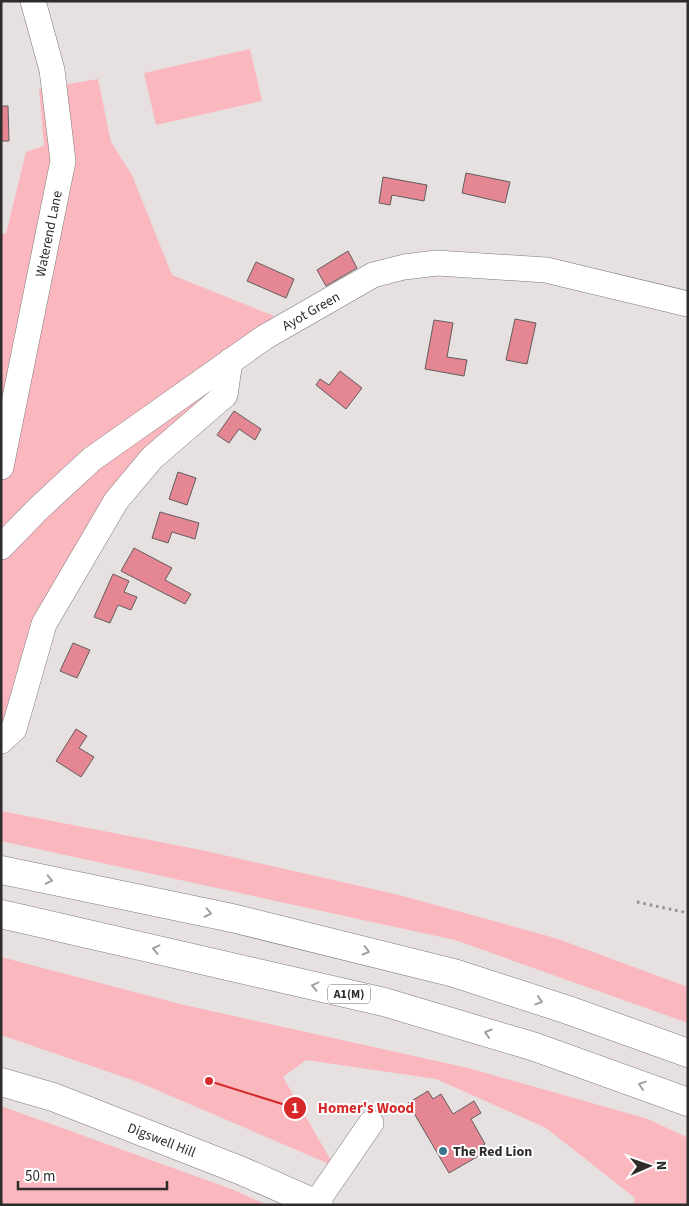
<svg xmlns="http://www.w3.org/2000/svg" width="689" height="1206" font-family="'Source Sans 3',sans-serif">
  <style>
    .green { fill: #fbb7be }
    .building { fill: #e58793; stroke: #625d5d }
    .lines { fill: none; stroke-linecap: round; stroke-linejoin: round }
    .minor-casing { stroke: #7f7979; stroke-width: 26 }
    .major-casing { stroke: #7f7979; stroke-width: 29 }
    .highway-casing { stroke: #7f7979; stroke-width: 29 }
    .path { stroke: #959090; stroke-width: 3; stroke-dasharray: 2.5 4; stroke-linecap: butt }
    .minor { stroke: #fff; stroke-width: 25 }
    .major { stroke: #fff; stroke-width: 28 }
    .highway { stroke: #fff; stroke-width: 28 }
    .oneway { stroke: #a1a0a0 }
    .poi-dot { fill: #38748b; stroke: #fff; stroke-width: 2 }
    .labels { text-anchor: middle; stroke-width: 4; stroke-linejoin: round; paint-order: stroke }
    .shield { fill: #fff; stroke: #6d6b6b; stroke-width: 1 }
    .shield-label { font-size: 12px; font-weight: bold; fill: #2e2b2b }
    .street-label { font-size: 14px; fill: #2e2b2b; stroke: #fff }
    .poi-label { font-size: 14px; font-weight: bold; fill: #2e2b2b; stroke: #fff; text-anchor: start }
    .leader { fill: none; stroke: #d62828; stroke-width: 2 }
    .callout-dot { fill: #d62828; stroke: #fff; stroke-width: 2 }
    .mark-label { font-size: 15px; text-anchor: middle; font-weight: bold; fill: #fff }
    .callout-label { font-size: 15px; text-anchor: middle; font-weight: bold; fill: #d62828; stroke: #fff; stroke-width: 4; stroke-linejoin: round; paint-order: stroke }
  </style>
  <rect width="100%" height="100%" fill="#e6e0e0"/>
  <!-- green -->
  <g class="green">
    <polygon points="250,49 262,101 156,125 144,73"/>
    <polygon points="98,79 111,142 132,175 172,275 274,316 266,327 236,350 229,399 123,505 55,627 1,751 1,233 6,234 26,152 44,146 39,89"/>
    <polygon points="1,811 206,851 399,895 555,938 688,987 688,1023 455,940 1,841"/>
    <polygon points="1,957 180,1004 468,1068 648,1119 688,1138 688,1205 633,1205 635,1198 546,1128 436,1079 306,1060 283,1077 334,1166 138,1082 1,1035"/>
    <polygon points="1,1106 234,1190 267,1205 1,1205"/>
  </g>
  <!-- building -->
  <g class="building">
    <polygon points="1,106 8,106 9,141 1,141"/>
    <polygon points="466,173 510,182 505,203 462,193"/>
    <polygon points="383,177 427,185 424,201 392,195 390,205 379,203"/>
    <polygon points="348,251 357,268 326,286 317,270"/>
    <polygon points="256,262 294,279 286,298 247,281"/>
    <polygon points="515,319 536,323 527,364 506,360"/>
    <polygon points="434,320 453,323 447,357 467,360 464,376 425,369"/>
    <polygon points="340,371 362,388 346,409 316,385 320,379 329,385"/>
    <polygon points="234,411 261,429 255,440 239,429 229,443 217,435"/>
    <polygon points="178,472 196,478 187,505 169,499"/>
    <polygon points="160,512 199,523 195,539 172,532 168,543 152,538"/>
    <polygon points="134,548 172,568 165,580 191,594 185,604 121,571"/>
    <polygon points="113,574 129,581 124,592 137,597 131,610 118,605 110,623 94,617"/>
    <polygon points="73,643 90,650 77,678 60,671"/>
    <polygon points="76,729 87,736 79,748 94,757 81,777 56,761"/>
    <polygon points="428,1091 433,1099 441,1094 453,1114 474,1101 481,1113 471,1119 485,1144 479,1148 482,1154 449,1173 408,1103"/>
  </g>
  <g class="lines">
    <defs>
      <g id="minor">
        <path id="s1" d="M1 467 63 161 52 70 33 1"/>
        <path id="s2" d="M1 547 38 509 92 459 265 337 373 275 404 267 437 263 546 270 688 304"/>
        <polyline points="1,741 14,729 44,624 116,501 152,458 225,395 230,361"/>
        <polyline points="316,1203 371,1123"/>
      </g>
      <g id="major">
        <path id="s3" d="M1 1082 53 1097 242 1171 319 1205"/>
      </g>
      <g id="highway">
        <polyline points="1,870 232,918 454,973 568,1010 688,1053"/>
        <polyline points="1,914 384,1002 535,1047 688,1102"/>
      </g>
    </defs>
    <!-- minor casing -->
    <use href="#minor" class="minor-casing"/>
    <!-- major casing -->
    <use href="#major" class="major-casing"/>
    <!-- highway casing -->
    <use href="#highway" class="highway-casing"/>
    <!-- path -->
    <g class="path">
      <polyline points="637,902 688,913"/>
      <polyline points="1,1202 2,1205"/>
    </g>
    <!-- minor -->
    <use href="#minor" class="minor"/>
    <!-- major -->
    <use href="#major" class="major"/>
    <!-- highway -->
    <use href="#highway" class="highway"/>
  </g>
  <!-- one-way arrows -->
  <defs><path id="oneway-chevron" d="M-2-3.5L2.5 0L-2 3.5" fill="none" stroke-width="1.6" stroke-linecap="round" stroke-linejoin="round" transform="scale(1.25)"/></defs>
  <g class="oneway">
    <use href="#oneway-chevron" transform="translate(49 880) rotate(12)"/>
    <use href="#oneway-chevron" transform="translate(208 913) rotate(12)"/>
    <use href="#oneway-chevron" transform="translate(156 949) rotate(-167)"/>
    <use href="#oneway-chevron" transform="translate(366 951) rotate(14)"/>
    <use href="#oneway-chevron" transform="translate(315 986) rotate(-167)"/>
    <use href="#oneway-chevron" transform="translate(539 1001) rotate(18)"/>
    <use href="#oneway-chevron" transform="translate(488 1033) rotate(-163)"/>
    <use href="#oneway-chevron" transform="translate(642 1085) rotate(-161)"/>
  </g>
  <!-- markers -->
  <circle class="poi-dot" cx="443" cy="1151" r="5"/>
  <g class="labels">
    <!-- shield labels -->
    <rect class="shield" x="328" y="984.5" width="42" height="19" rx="4"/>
    <g class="shield-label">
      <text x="349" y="998">A1(M)</text>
    </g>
    <!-- street labels -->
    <g class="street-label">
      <text dy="5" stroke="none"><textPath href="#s1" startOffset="238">Waterend Lane</textPath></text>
      <text dy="5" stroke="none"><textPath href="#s2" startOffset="391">Ayot Green</textPath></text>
      <text dy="5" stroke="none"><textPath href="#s3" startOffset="171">Digswell Hill</textPath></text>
    </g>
    <!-- poi labels -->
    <g class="poi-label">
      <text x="453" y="1156">The Red Lion</text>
    </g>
  </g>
  <!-- callouts -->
  <path class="leader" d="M209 1081L295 1108"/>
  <g class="callout-dot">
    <circle cx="209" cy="1081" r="5"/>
    <circle cx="295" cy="1108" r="12"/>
  </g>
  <g class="mark-label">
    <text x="295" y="1113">1</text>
  </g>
  <g class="callout-label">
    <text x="366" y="1113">Homer's Wood</text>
  </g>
  <!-- border -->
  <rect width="689" height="1206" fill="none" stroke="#2e2b2b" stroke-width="5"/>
  <!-- north arrow -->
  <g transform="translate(649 1166) rotate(88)" stroke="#ffffff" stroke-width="4" paint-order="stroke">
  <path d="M0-4L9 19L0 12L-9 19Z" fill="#2e2b2b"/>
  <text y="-8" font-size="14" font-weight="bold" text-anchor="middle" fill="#2e2b2b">N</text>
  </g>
  <!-- scale -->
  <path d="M18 1181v8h149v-8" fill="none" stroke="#2e2b2b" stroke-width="2.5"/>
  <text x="25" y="1181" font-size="15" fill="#2e2b2b" stroke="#ffffff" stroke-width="4" paint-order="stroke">50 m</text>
</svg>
